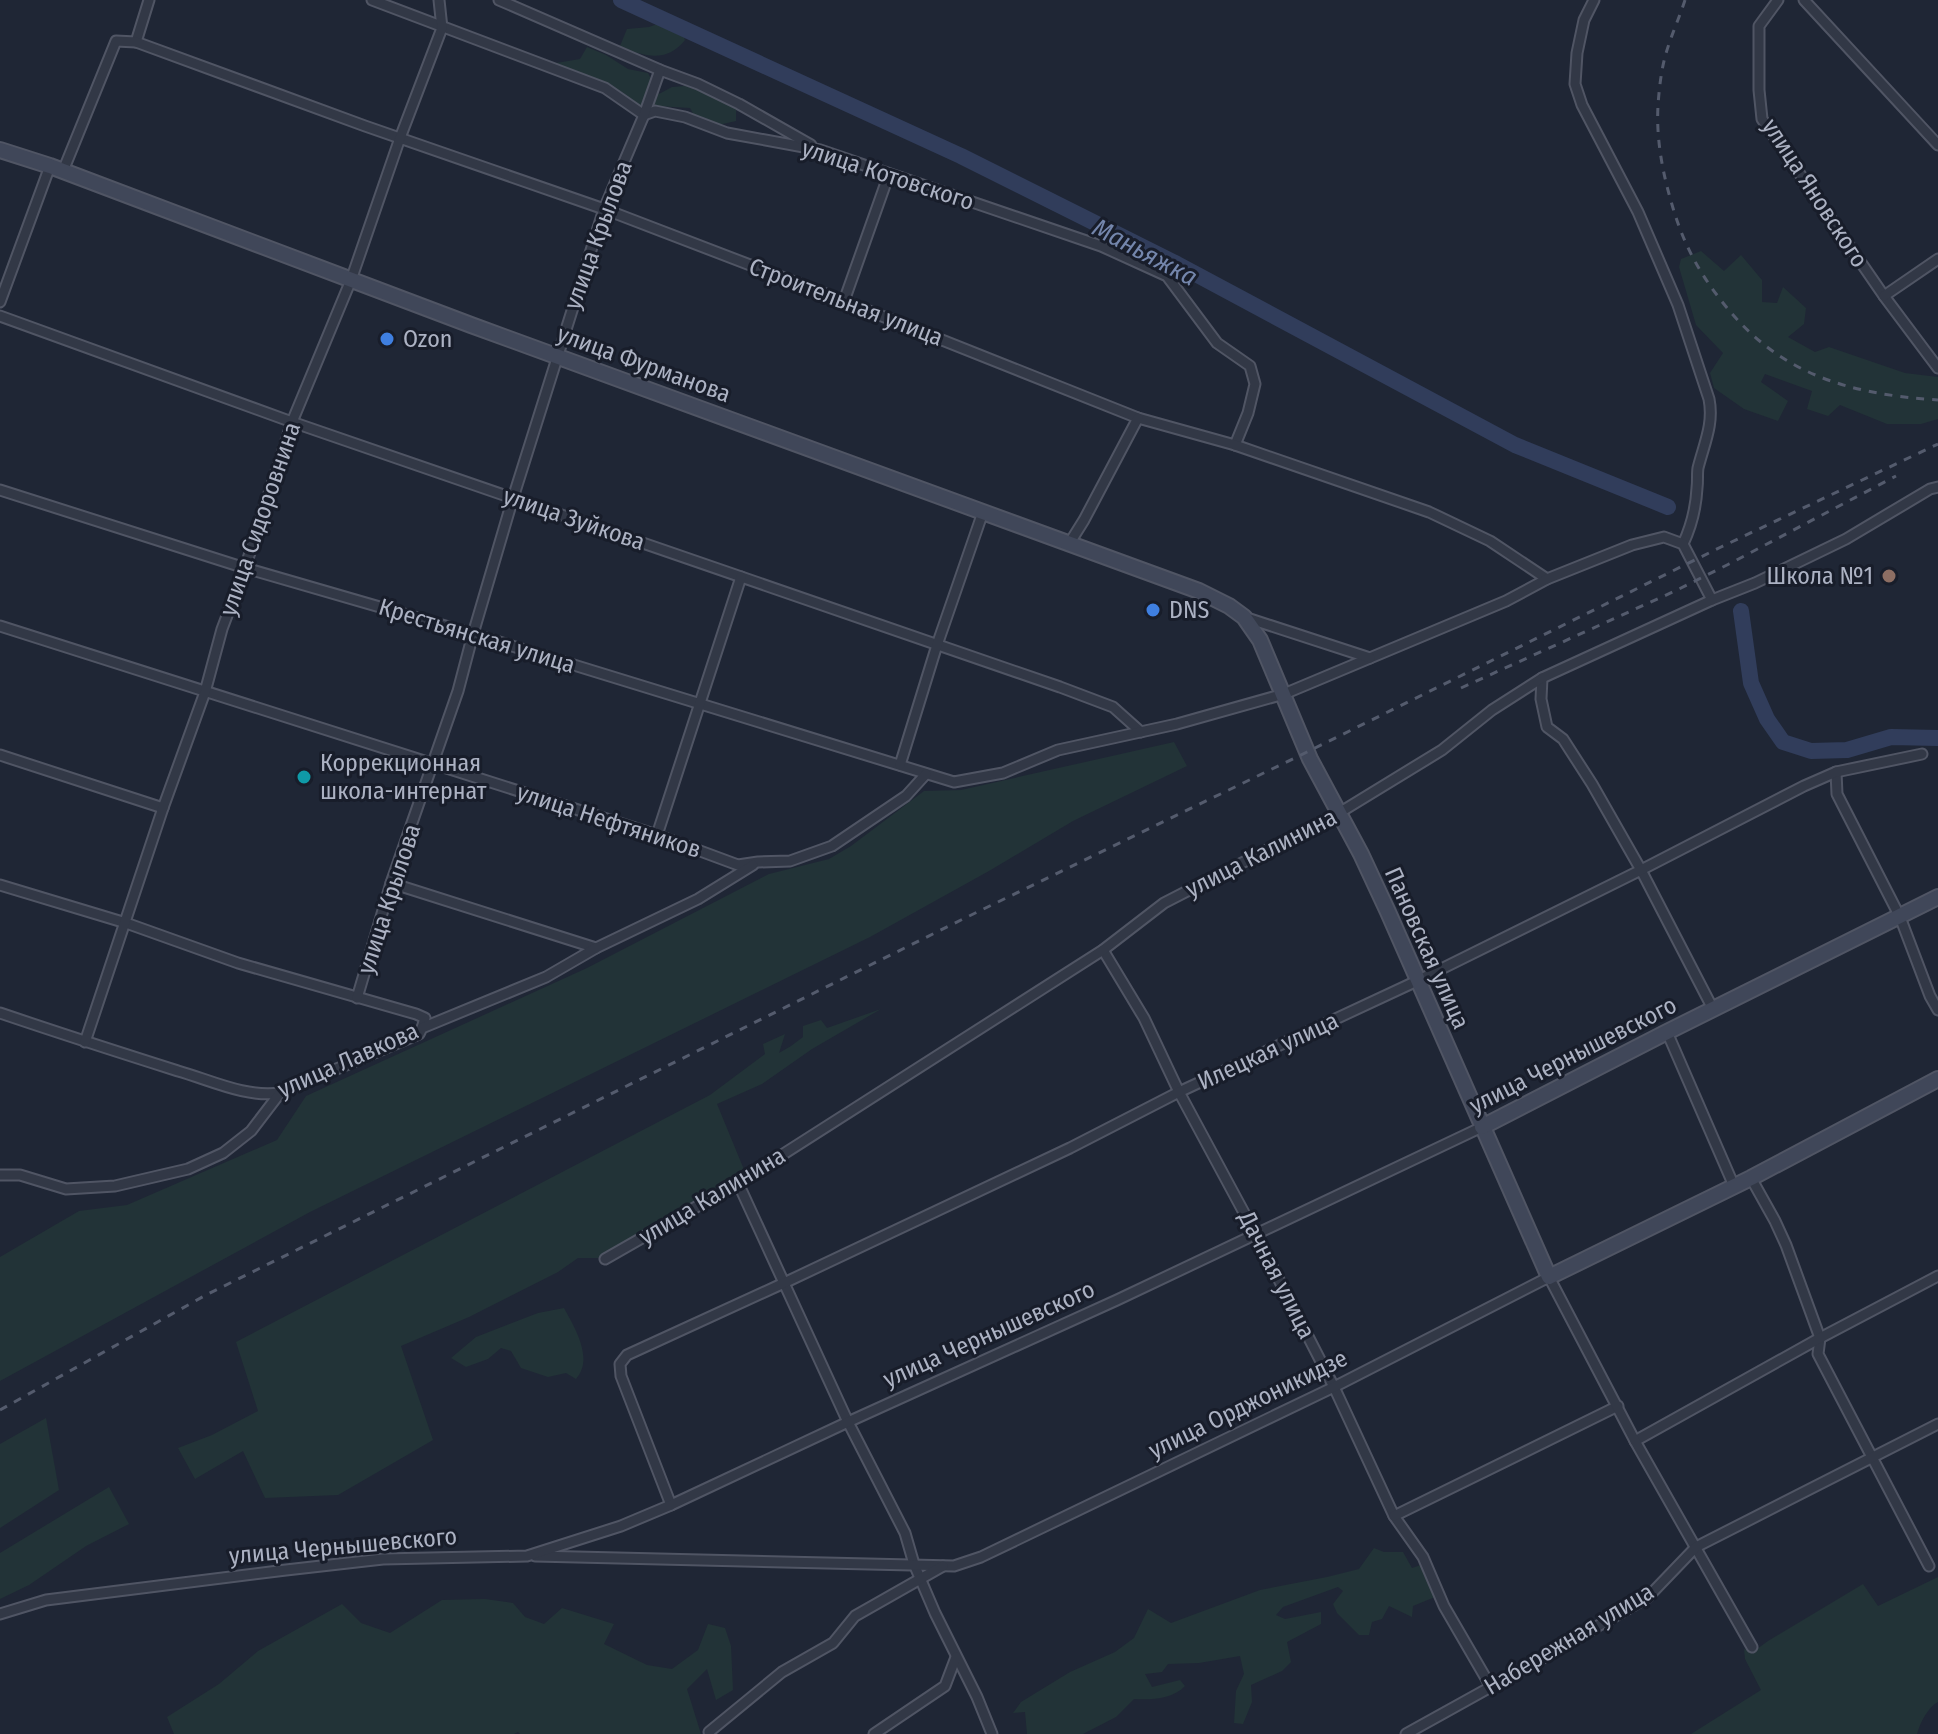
<svg xmlns="http://www.w3.org/2000/svg" width="1938" height="1734" font-family="'Fira Sans Condensed',sans-serif">
  <style>
    .green { fill: #223337 }
    .lines { fill: none; stroke-linecap: round; stroke-linejoin: round }
    .river { stroke: #313d5b; stroke-width: 16 }
    .street-casing { stroke: #505564; stroke-width: 13 }
    .secondary-casing { stroke: #505564; stroke-width: 18 }
    .street { stroke: #323846; stroke-width: 9 }
    .secondary { stroke: #404759; stroke-width: 14 }
    .rail { stroke: #545b6d; stroke-width: 3; stroke-dasharray: 8 8; stroke-linecap: butt }
    .shop-dot { fill: #3f7fe0; stroke: #181d2a; stroke-width: 3 }
    .education-dot { fill: #8d6e63; stroke: #181d2a; stroke-width: 3 }
    .culture-dot { fill: #0f9aa8; stroke: #181d2a; stroke-width: 3 }
    .labels { text-anchor: middle; stroke-width: 6; stroke-linejoin: round; paint-order: stroke }
    .street-label { font-size: 24px; fill: #acb2c3; stroke: #181d2a }
    .poi-label { font-size: 24px; fill: #acb2c3; stroke: #181d2a; text-anchor: start }
    .water-label { font-size: 26px; font-style: italic; fill: #7486ac; stroke: #181d2a }
  </style>
  <rect width="100%" height="100%" fill="#1f2635"/>
  <!-- green -->
  <g class="green">
    <path d="M663 22 682 32 685 40C667 63 644 57 620 46L627 29 649 27Z"/>
    <polygon points="587,47 606,55 628,69 648,73 659,94 672,87 685,86 719,98 736,109 736,121 714,126 695,117 690,108 639,105 622,92 556,63 580,59"/>
    <polygon points="1701,251 1724,271 1741,255 1762,280 1762,302 1777,303 1783,287 1806,308 1804,324 1788,337 1815,352 1829,347 1905,373 1938,377 1938,419 1921,424 1887,424 1840,405 1828,416 1807,409 1812,391 1765,374 1761,382 1788,401 1778,421 1744,409 1714,388 1710,373 1723,353 1696,325 1679,267 1681,259"/>
    <polygon points="1174,742 1187,766 1073,821 989,871 870,937 310,1212 0,1381 0,1257 79,1211 127,1205 277,1140 306,1096 587,968 769,874 829,859 851,846 924,791 961,790"/>
    <polygon points="881,1009 812,1049 762,1084 717,1104 745,1172 598,1258 578,1258 558,1272 469,1317 401,1346 433,1440 338,1495 265,1498 243,1451 195,1479 178,1448 212,1435 258,1411 236,1342 710,1095 765,1054 763,1044 785,1034 779,1053 791,1046 803,1037 803,1026 821,1020 827,1028"/>
    <path d="M564 1308C575 1328 594 1359 576 1379L566 1373 548 1377 521 1368 511 1351 501 1348 488 1359 466 1367 451 1358 476 1337 538 1313Z"/>
    <polygon points="46,1418 59,1490 0,1528 0,1444"/>
    <polygon points="109,1487 129,1524 86,1546 29,1585 0,1599 0,1553"/>
    <path d="M1374 1548 1384 1552H1403L1412 1568 1421 1565 1435 1597 1413 1606 1412 1617 1389 1606 1382 1619 1372 1622 1369 1635H1359L1337 1613 1333 1604 1343 1591 1338 1587 1283 1607 1276 1615 1285 1619 1321 1612V1624L1287 1642 1291 1662 1282 1671 1251 1685 1252 1702 1243 1724 1234 1723 1236 1691 1244 1674 1240 1656 1199 1663 1168 1664 1162 1672 1145 1674 1152 1687 1180 1680 1185 1686C1173 1699 1151 1700 1134 1699L1116 1717 1083 1734H1027L1025 1712 1013 1713 1021 1702 1070 1672 1115 1652 1134 1638 1148 1609 1171 1623 1260 1590 1327 1577 1359 1569Z"/>
    <path d="M1938 1577V1702C1928 1707 1920 1723 1917 1734H1691L1761 1690 1745 1659 1744 1649 1753 1652 1768 1641 1863 1584 1878 1606Z"/>
    <polygon points="485,1599 513,1603 525,1617 544,1624 562,1608 614,1624 604,1644 647,1665 672,1669 698,1650 708,1624 725,1628 731,1646 733,1690 716,1700 707,1669 687,1689 701,1734 520,1734 518,1732 514,1734 174,1734 167,1717 219,1684 258,1651 342,1604 361,1623 390,1633 442,1600"/>
  </g>
  <g class="lines">
    <!-- river -->
    <g class="river">
      <polyline points="621,0 961,156 1177,264 1515,445 1668,507"/>
      <polyline points="1741,611 1751,683 1767,719 1783,742 1811,751 1847,750 1891,737 1938,738"/>
    </g>
    <defs>
      <g id="street">
        <polyline points="372,0 605,88 644,115 655,111 685,117 727,133 820,150 1101,246 1167,276 1217,343 1250,366 1255,384 1248,413 1235,445"/>
        <polyline points="499,0 660,70 698,84 739,104 811,145"/>
        <path d="M1594 0 1584 20 1577 53 1575 84 1582 105 1638 212 1678 305 1709 399C1714 424 1704 444 1698 468 1697 474 1698 481 1697 488 1696 507 1691 527 1683 544"/>
        <polyline points="1778,0 1759,26 1759,90 1762,119 1884,296 1938,368"/>
        <polyline points="1804,0 1938,145"/>
        <polyline points="136,42 149,0"/>
        <polyline points="63,171 116,41 136,42 365,126 604,209 844,301 1138,418 1235,445 1429,512 1490,541 1547,579"/>
        <polyline points="1884,296 1938,259"/>
        <polyline points="844,301 889,174"/>
        <polyline points="0,302 50,166"/>
        <polyline points="0,316 292,422 1060,687 1113,707 1141,732"/>
        <polyline points="0,490 245,568 473,634 954,782 1003,773 1058,750 1177,724 1284,694 1506,601 1547,579 1632,545 1664,537 1683,544 1712,600"/>
        <polyline points="1069,544 1084,520 1138,418"/>
        <polyline points="1244,617 1370,658"/>
        <polyline points="0,626 657,835 738,865 758,862 790,861 832,846 906,796 926,774"/>
        <polyline points="1542,678 1541,699 1547,727 1563,739 1592,784 1641,870 1713,1009"/>
        <polyline points="0,755 163,808"/>
        <polyline points="900,765 937,645 983,512"/>
        <polyline points="1836,772 1837,794 1900,917 1930,996 1938,1010"/>
        <polyline points="657,835 741,577"/>
        <polyline points="391,883 596,948"/>
        <polyline points="0,885 126,923 238,963 416,1014 425,1018 422,1028"/>
        <polyline points="1103,950 1144,1018 1179,1092 1256,1235 1334,1387 1394,1516 1423,1557 1444,1606 1491,1687"/>
        <polyline points="357,998 391,883 458,691 473,634 513,498 604,209 644,115 660,70"/>
        <path d="M0 1013C59 1033 118 1052 178 1071 210 1080 246 1098 280 1093L419 1034 422 1028 546 977 596 948 698 899 753 865"/>
        <polyline points="1667,1032 1734,1186"/>
        <polyline points="85,1042 163,808 205,692 222,629 245,568 292,422 351,280 400,138 442,28 439,0"/>
        <polyline points="0,1175 20,1175 66,1189 115,1186 188,1169 223,1153 251,1131 280,1093"/>
        <polyline points="1751,1178 1775,1221 1786,1245 1820,1338 1818,1354 1929,1566"/>
        <polyline points="738,1183 848,1422 905,1533 914,1564 935,1613 977,1697 992,1734"/>
        <polyline points="605,1259 738,1183 1103,950 1164,903 1339,813 1442,750 1492,710 1542,678 1712,600 1755,583 1846,539 1930,489 1938,487"/>
        <polyline points="1635,1441 1820,1338 1938,1276"/>
        <polyline points="671,1505 621,1376 620,1364 627,1355 784,1283 1070,1148 1179,1092 1419,980 1641,870 1804,786 1836,772 1922,754"/>
        <polyline points="1394,1516 1618,1406"/>
        <polyline points="535,1556 954,1566 981,1557 1334,1387 1549,1277 1635,1441 1752,1647"/>
        <polyline points="0,1614 46,1600 286,1570 383,1559 527,1556 621,1526 671,1505 848,1422 1117,1300 1482,1127"/>
        <polyline points="709,1732 782,1672 833,1643 855,1616 943,1566"/>
        <polyline points="874,1734 945,1686 956,1657"/>
        <polyline points="1406,1734 1534,1663 1648,1597 1696,1547 1938,1424"/>
      </g>
      <g id="secondary">
        <polyline points="0,150 50,166 471,325 1199,591 1229,606 1244,617 1260,640 1310,759 1361,854 1388,912 1549,1277 1751,1178 1938,1079"/>
        <polyline points="1482,1127 1667,1032 1938,897"/>
      </g>
    </defs>
    <!-- street casing -->
    <use href="#street" class="street-casing"/>
    <!-- secondary casing -->
    <use href="#secondary" class="secondary-casing"/>
    <!-- street -->
    <use href="#street" class="street"/>
    <!-- secondary -->
    <use href="#secondary" class="secondary"/>
    <!-- rail -->
    <g class="rail">
      <path d="M1685 0C1679 19 1670 38 1665 57 1661 72 1659 90 1658 106 1656 140 1663 175 1673 208 1683 242 1698 271 1720 299 1777 374 1847 394 1938 400"/>
      <polyline points="1461,688 1675,591 1729,564 1896,476"/>
      <polyline points="0,1410 206,1295 965,918 1307,752 1721,547 1938,444"/>
    </g>
  </g>
  <!-- markers -->
  <g class="shop-dot">
    <circle cx="387" cy="339" r="8"/>
    <circle cx="1153" cy="610" r="8"/>
  </g>
  <circle class="education-dot" cx="1889" cy="576" r="8"/>
  <circle class="culture-dot" cx="304" cy="777" r="8"/>
  <g class="labels">
    <!-- street labels -->
    <g class="street-label">
      <text transform="translate(888 175) rotate(18)" y="8">улица Котовского</text>
      <text transform="translate(1815 193) rotate(57)" y="8">улица Яновского</text>
      <text transform="translate(598 235) rotate(-70)" y="8">улица Крылова</text>
      <text transform="translate(846 302) rotate(21)" y="8">Строительная улица</text>
      <text transform="translate(644 364) rotate(20)" y="8">улица Фурманова</text>
      <text transform="translate(260 519) rotate(-71)" y="8">улица Сидоровнина</text>
      <text transform="translate(574 519) rotate(19)" y="8">улица Зуйкова</text>
      <text transform="translate(477 636) rotate(17)" y="8">Крестьянская улица</text>
      <text transform="translate(609 821) rotate(18)" y="8">улица Нефтяников</text>
      <text transform="translate(1261 853) rotate(-27)" y="8">улица Калинина</text>
      <text transform="translate(389 899) rotate(-72)" y="8">улица Крылова</text>
      <text transform="translate(1427 948) rotate(66)" y="8">Пановская улица</text>
      <text transform="translate(1268 1051) rotate(-25)" y="8">Илецкая улица</text>
      <text transform="translate(1573 1055) rotate(-27)" y="8">улица Чернышевского</text>
      <text transform="translate(348 1060) rotate(-24)" y="8">улица Лавкова</text>
      <text transform="translate(712 1196) rotate(-31)" y="8">улица Калинина</text>
      <text transform="translate(1277 1275) rotate(63)" y="8">Дачная улица</text>
      <text transform="translate(989 1334) rotate(-24)" y="8">улица Чернышевского</text>
      <text transform="translate(1248 1404) rotate(-26)" y="8">улица Орджоникидзе</text>
      <text transform="translate(343 1546) rotate(-5)" y="8">улица Чернышевского</text>
      <text transform="translate(1569 1639) rotate(-31)" y="8">Набережная улица</text>
    </g>
    <!-- poi labels -->
    <g class="poi-label">
      <text x="403" y="347">Ozon</text>
      <text x="1873" y="584" text-anchor="end">Школа №1</text>
      <text x="1169" y="618">DNS</text>
      <text x="320" y="771">Коррекционная<tspan x="320" dy="28">школа-интернат</tspan></text>
    </g>
    <!-- water labels -->
    <g class="water-label">
      <text transform="translate(1145 252) rotate(28)" y="9">Маньяжка</text>
    </g>
  </g>
</svg>
